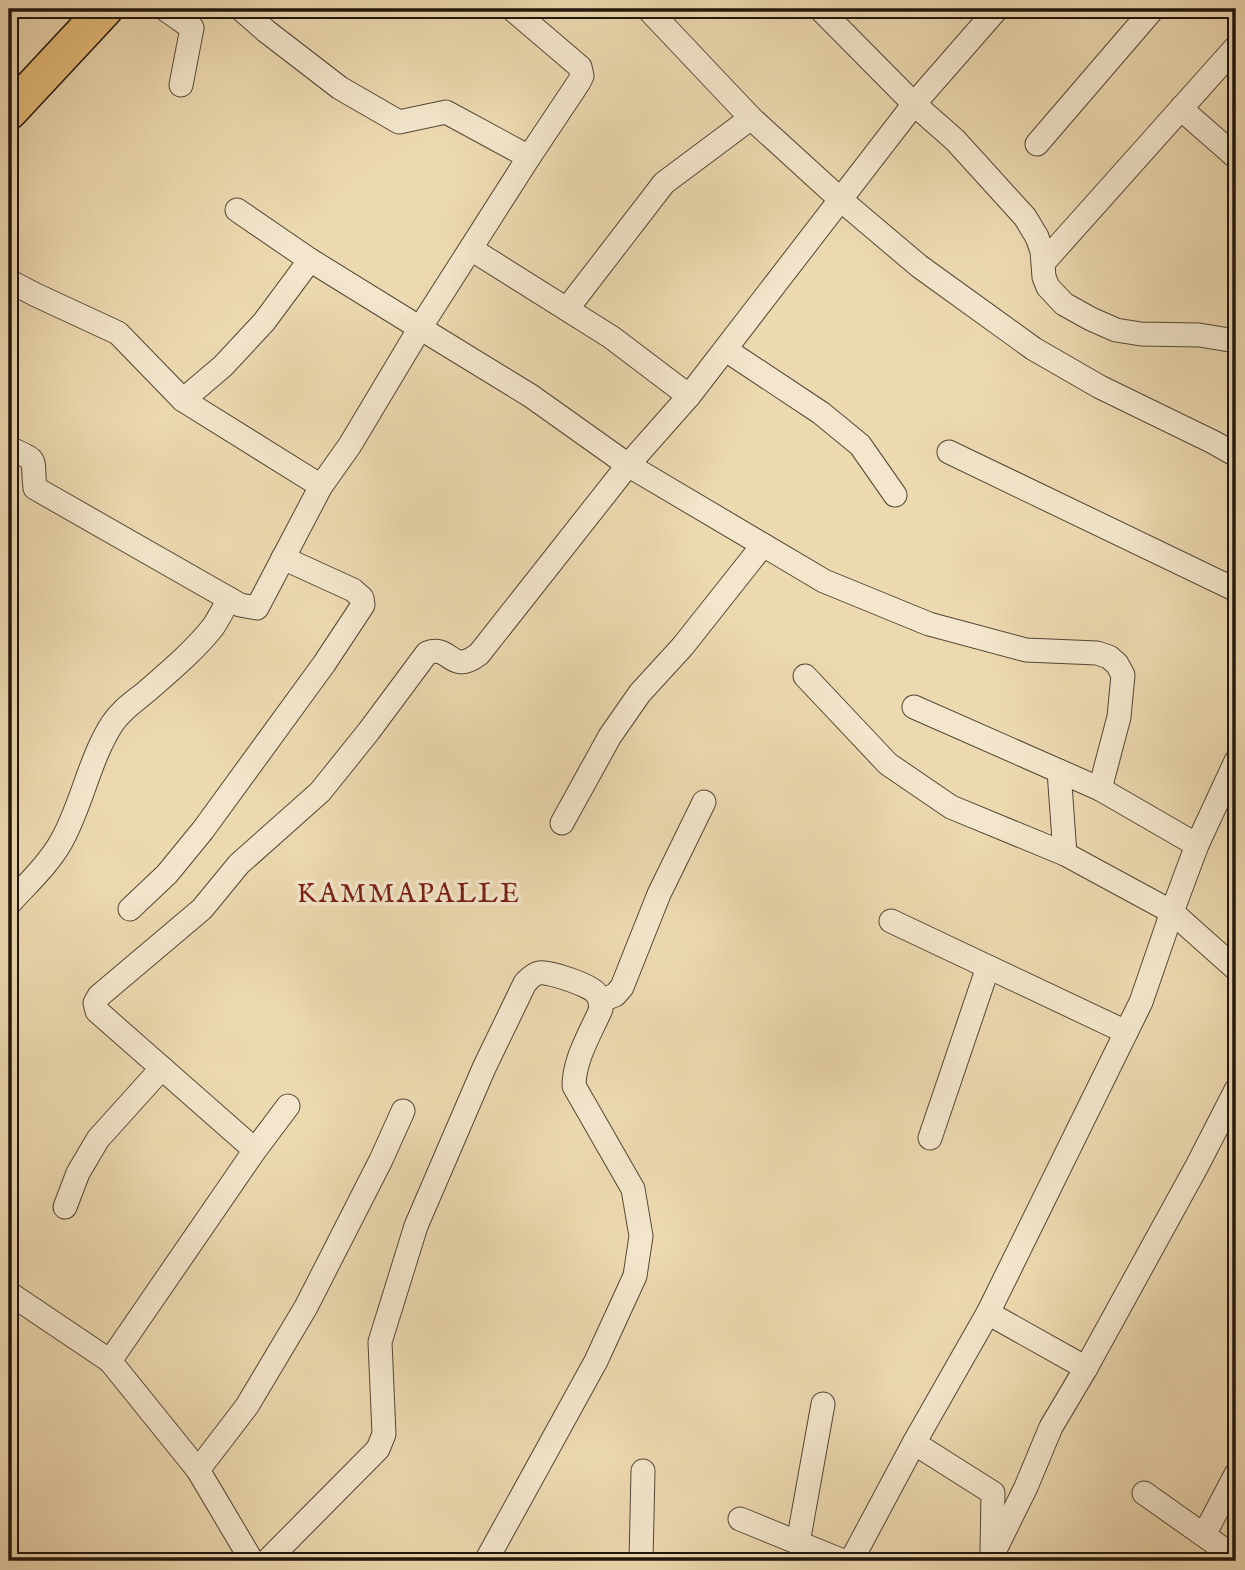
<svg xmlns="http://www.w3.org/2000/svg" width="1245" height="1570" font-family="'IM FELL English',serif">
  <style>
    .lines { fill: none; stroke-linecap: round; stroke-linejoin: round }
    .minor-casing { stroke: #534634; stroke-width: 25 }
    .primary-casing { stroke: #20150b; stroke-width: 38 }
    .minor { stroke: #f3e6cc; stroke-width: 23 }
    .primary { stroke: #e6bc78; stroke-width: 35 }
    .labels { text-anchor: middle; stroke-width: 7; stroke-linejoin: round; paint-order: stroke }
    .neighbourhood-label { font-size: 28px; letter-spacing: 2px; fill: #7a1f14; stroke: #f3e6cc }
  </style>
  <rect width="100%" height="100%" fill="#edd9b0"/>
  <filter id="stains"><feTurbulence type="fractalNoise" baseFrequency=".00286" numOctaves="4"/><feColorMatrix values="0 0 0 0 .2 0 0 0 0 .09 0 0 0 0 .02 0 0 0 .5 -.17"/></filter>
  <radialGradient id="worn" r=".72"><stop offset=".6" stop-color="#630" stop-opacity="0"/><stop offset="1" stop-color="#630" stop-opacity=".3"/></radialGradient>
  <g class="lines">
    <defs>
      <g id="minor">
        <polyline points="165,9 192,28 181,85"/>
        <polyline points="241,9 266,31 340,88 399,122 446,112 529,157"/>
        <polyline points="512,9 580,67 582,76 579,82 529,157 420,328 531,396 628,465 824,581 929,624 1026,650 1097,653 1109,657 1117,664 1123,675 1119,717 1100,789"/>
        <polyline points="648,9 751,118 841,200 919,266 1034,349 1100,387 1213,442 1236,455"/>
        <polyline points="820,9 914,104 997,9"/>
        <polyline points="1182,107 1187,114 1236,157"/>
        <polyline points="1037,144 1153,9"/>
        <polyline points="1044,262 1236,47"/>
        <polyline points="9,281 36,295 118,333 183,400 321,486"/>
        <polyline points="567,309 664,183 751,118"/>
        <polyline points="726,350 821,413 860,445 895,495"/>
        <polyline points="689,396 914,104 955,140 1025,217 1037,237 1042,251 1044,277 1048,287 1064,304 1091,319 1116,330 1141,334 1199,335 1236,341"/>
        <polyline points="183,400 223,366 264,322 310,260"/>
        <path d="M9 448C41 462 31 457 35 488L240 605 257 608 321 486 350 445 420 328 310 260 237 210"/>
        <polyline points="949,452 1236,590"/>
        <polyline points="805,676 888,764 951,807 1065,854 1172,912 1236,969"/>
        <polyline points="914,707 1100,789 1197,845"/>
        <polyline points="1059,771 1065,854"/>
        <polyline points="562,823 610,736 640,693 683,646 763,545"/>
        <path d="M9 904C26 885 48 865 61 842 82 805 89 760 112 724 121 710 135 701 147 691 170 671 194 651 213 627 219 618 224 608 229 599"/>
        <polyline points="130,909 167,874 203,830 324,664 363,605 362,598 353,590 283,558"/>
        <polyline points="891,921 1126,1032"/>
        <polyline points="600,1001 615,995 622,987 659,894 704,802"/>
        <polyline points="930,1138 988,967"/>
        <path d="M255 1150 97 1011 95 1003 99 996 202 909 239 864 320 792 369 731 427 653C452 644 450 676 479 654L628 465 689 396 611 337 471 249"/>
        <polyline points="65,1207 78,1173 98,1139 162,1068"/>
        <polyline points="9,1293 110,1361 198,1470 252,1561"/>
        <polyline points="988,1313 1086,1368"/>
        <polyline points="110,1361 255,1150 288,1106"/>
        <polyline points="914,1443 993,1493 992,1551"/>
        <polyline points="198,1470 247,1406 306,1307 381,1160 403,1111"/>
        <polyline points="1144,1493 1236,1558"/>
        <polyline points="740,1519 843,1561"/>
        <polyline points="1204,1535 1236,1474"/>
        <polyline points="798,1543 823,1404"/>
        <polyline points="991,1558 1026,1487 1051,1427 1086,1368 1197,1166 1236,1090"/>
        <path d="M267 1561 378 1449 384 1434 380 1342 416 1226 484 1068 525 983C529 979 533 974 539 973 548 971 590 985 596 993 600 997 600 1003 601 1009 591 1032 574 1059 574 1086L633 1189 641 1236 635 1276 596 1361 486 1561"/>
        <polyline points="641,1561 643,1471"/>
        <polyline points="851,1561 914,1443 988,1313 1141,1002 1172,912 1197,845 1236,761"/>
      </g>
      <polyline id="primary" points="9,112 105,9"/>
    </defs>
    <!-- minor casing -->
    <use href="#minor" class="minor-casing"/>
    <!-- primary casing -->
    <use href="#primary" class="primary-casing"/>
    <!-- minor -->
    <use href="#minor" class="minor"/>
    <!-- primary -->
    <use href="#primary" class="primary"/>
  </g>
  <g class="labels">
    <!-- neighbourhood labels -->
    <g class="neighbourhood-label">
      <text x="409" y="902">KAMMAPALLE</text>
    </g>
  </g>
  <!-- margin -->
  <rect width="1245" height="1570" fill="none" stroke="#edd9b0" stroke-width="35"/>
  <rect x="10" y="10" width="1224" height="1549" fill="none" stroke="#20150b" stroke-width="3.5"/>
  <rect x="18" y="18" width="1210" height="1535" fill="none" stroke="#20150b" stroke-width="2"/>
  <rect width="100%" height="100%" filter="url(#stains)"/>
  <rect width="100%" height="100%" fill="url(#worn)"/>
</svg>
